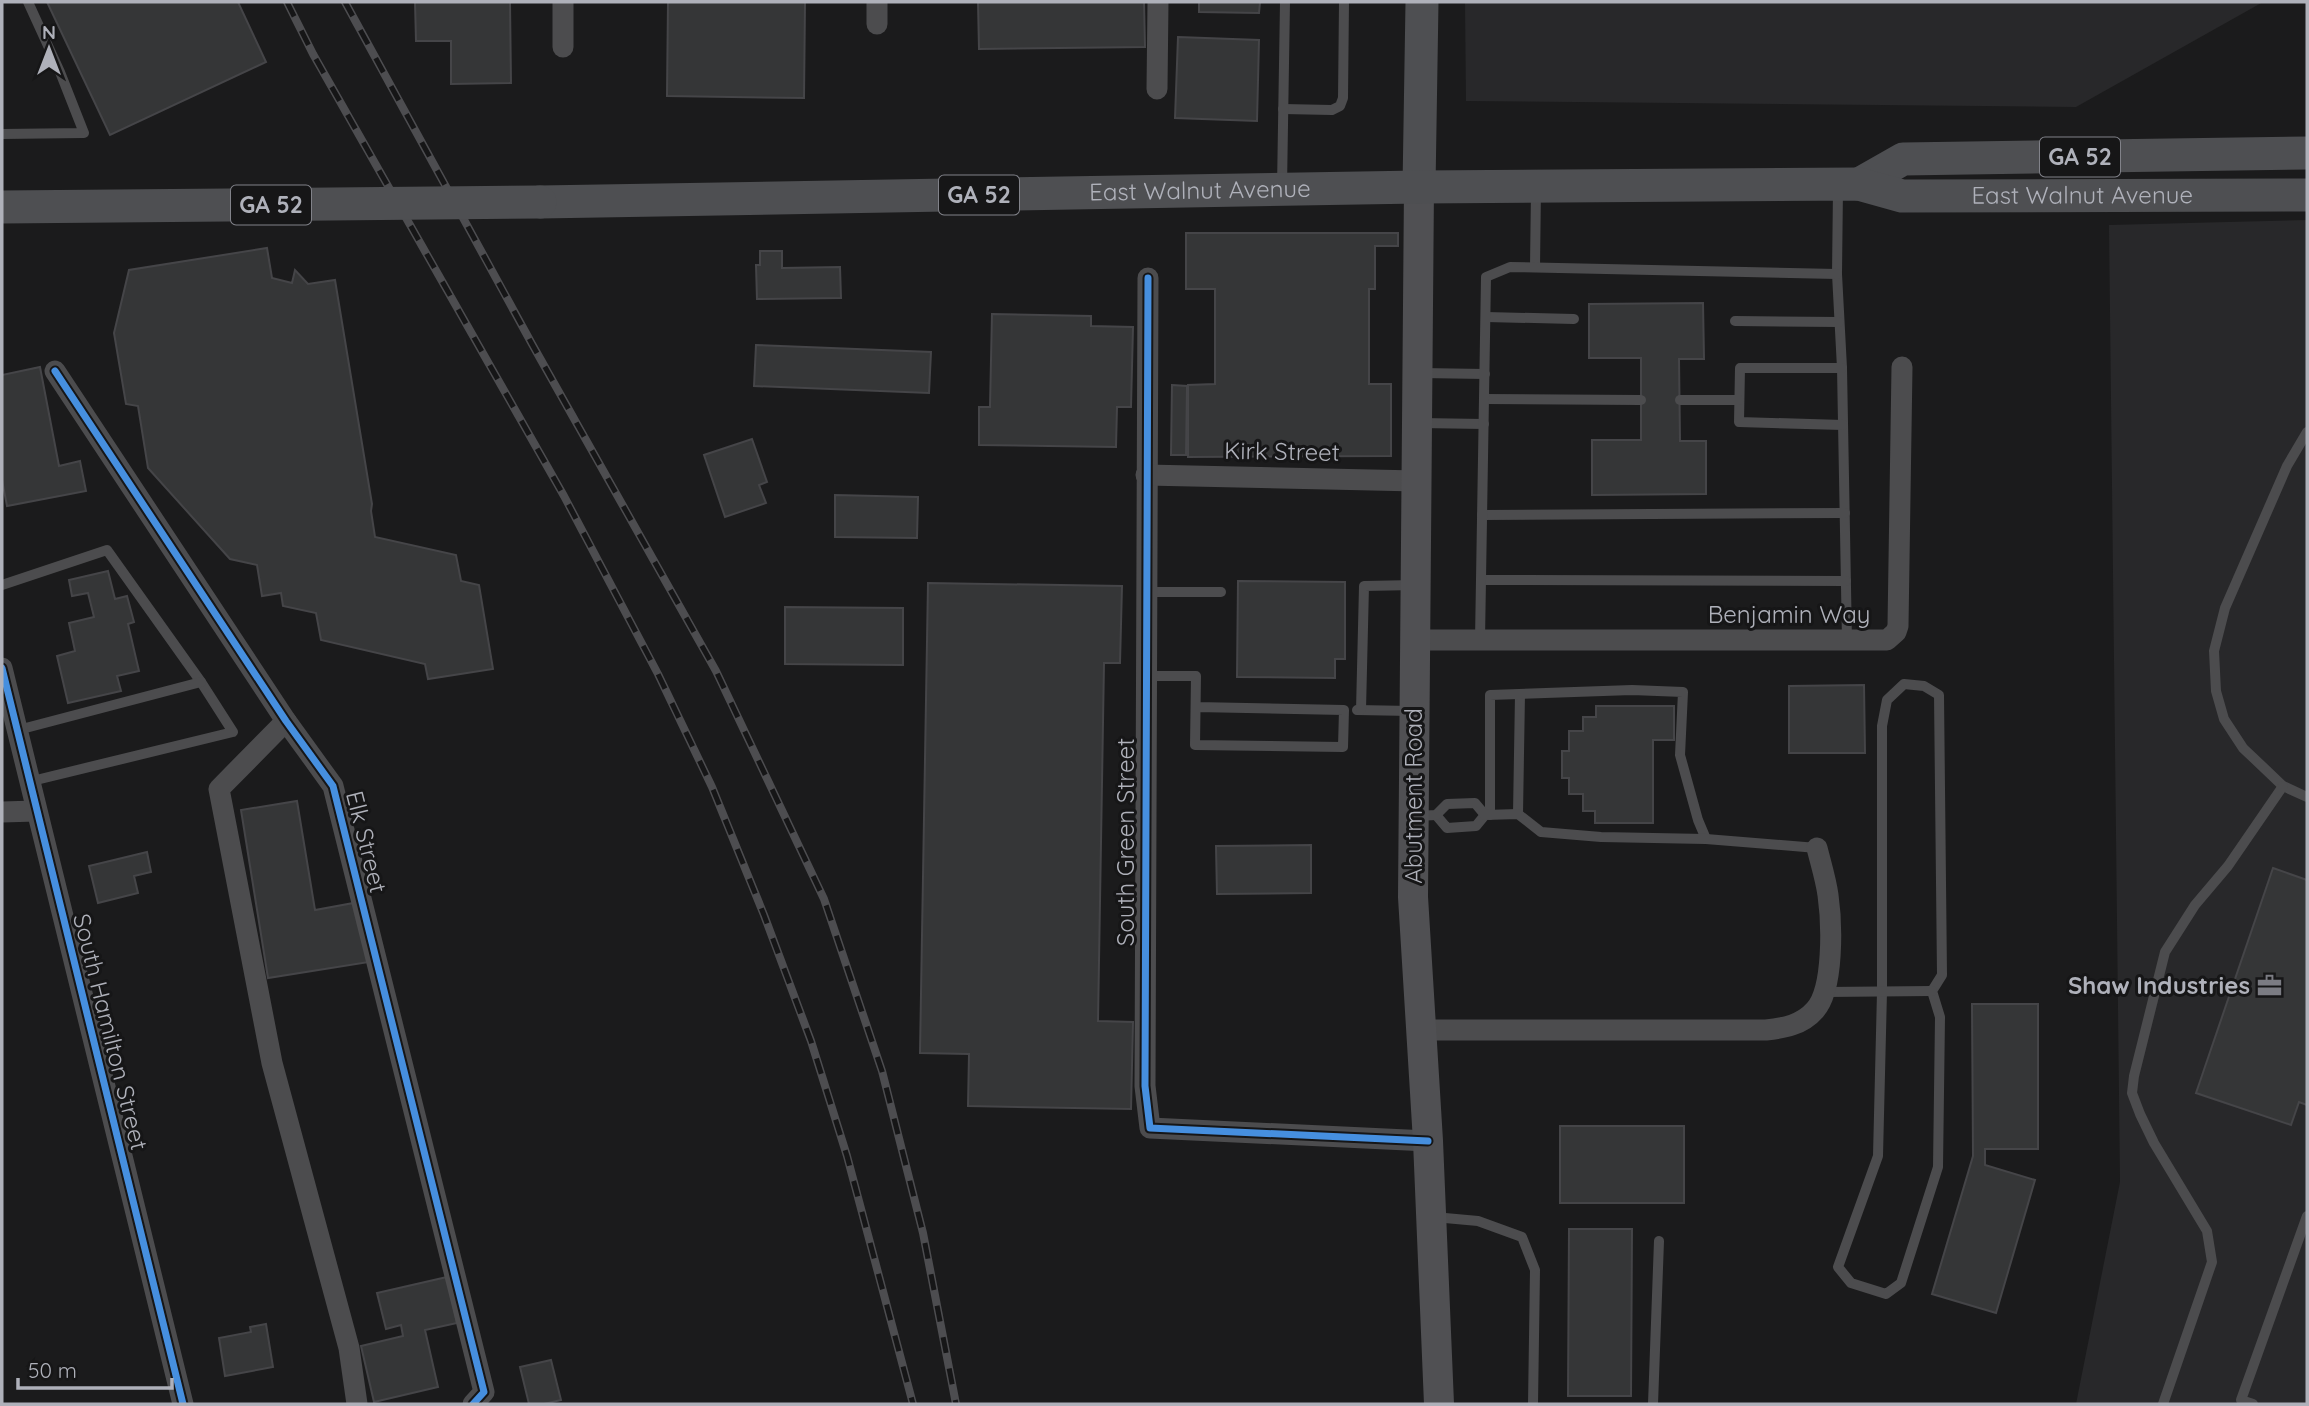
<svg xmlns="http://www.w3.org/2000/svg" width="2309" height="1406" font-family="Quicksand,sans-serif">
  <style>
    .built { fill: #28282a }
    .building { fill: #353637; stroke: #454548; stroke-width: 2 }
    .lines { fill: none; stroke-linecap: round; stroke-linejoin: round }
    .lane { stroke: #4c4c4e; stroke-width: 10 }
    .street { stroke: #4c4c4e; stroke-width: 21 }
    .secondary { stroke: #505053; stroke-width: 30 }
    .primary { stroke: #4e4f52; stroke-width: 33 }
    .rail-casing { stroke: #4d4d50; stroke-width: 8 }
    .rail { stroke: #161617; stroke-width: 5; stroke-dasharray: 16; stroke-linecap: butt }
    .primary-bridge { stroke: #4e4f52; stroke-width: 33 }
    .cycleway-casing { stroke: #161617; stroke-width: 11 }
    .cycleway { stroke: #468fdf; stroke-width: 7 }
    .labels { text-anchor: middle; stroke-width: 6; stroke-linejoin: round; paint-order: stroke }
    .shield { fill: #161617; stroke: #818289; stroke-width: 2 }
    .shield-label { font-size: 23px; font-weight: bold; fill: #afb1ba }
    .street-label { font-size: 24px; fill: #afb1ba; stroke: #161617 }
    .poi-label { font-size: 24px; font-weight: bold; fill: #afb1ba; stroke: #161617; text-anchor: end }
  </style>
  <rect width="100%" height="100%" fill="#1b1b1c"/>
  <!-- built -->
  <g class="built">
    <polygon points="1465,2 2263,2 2076,107 1466,101"/>
    <polygon points="2307,220 2307,1404 2076,1404 2120,1182 2109,225"/>
  </g>
  <!-- building -->
  <g class="building">
    <polygon points="47,2 238,2 266,62 110,135"/>
    <polygon points="415,2 510,2 511,83 451,84 451,41 416,41"/>
    <polygon points="668,2 805,2 804,98 667,96"/>
    <polygon points="978,2 1144,2 1145,47 979,49"/>
    <polygon points="1199,2 1260,2 1259,13 1199,12"/>
    <polygon points="1178,37 1259,40 1257,121 1175,118"/>
    <polygon points="1186,233 1398,233 1398,246 1375,246 1375,289 1369,289 1369,384 1391,384 1391,456 1188,457 1188,385 1215,384 1215,289 1186,289"/>
    <polygon points="267,248 272,278 292,283 295,270 308,284 335,280 372,504 371,511 375,537 456,555 461,581 479,585 493,669 428,679 425,664 321,640 316,613 283,606 281,593 262,596 257,565 230,559 148,468 138,406 126,404 114,333 129,270"/>
    <polygon points="760,251 782,251 782,268 840,267 841,298 757,299 756,265 760,265"/>
    <polygon points="1703,303 1704,359 1679,359 1680,441 1706,441 1706,494 1592,495 1592,440 1641,440 1641,358 1589,358 1589,304"/>
    <polygon points="992,314 1091,316 1091,326 1133,327 1131,407 1117,407 1116,447 979,445 979,407 990,407"/>
    <polygon points="756,345 931,352 929,393 754,386"/>
    <polygon points="40,367 59,466 80,461 86,491 7,506 2,480 2,375"/>
    <polygon points="1172,385 1187,386 1186,455 1171,455"/>
    <polygon points="752,439 767,482 759,485 766,503 725,517 704,455"/>
    <polygon points="835,495 918,497 917,538 835,537"/>
    <polygon points="108,571 115,599 127,596 134,622 128,624 139,671 117,676 121,691 68,703 57,656 75,651 69,623 94,617 88,593 72,596 69,580"/>
    <polygon points="1238,581 1345,582 1345,659 1335,659 1335,678 1237,677"/>
    <polygon points="928,583 1122,586 1120,663 1104,663 1098,1021 1133,1022 1131,1109 968,1106 969,1054 920,1053"/>
    <polygon points="785,607 903,608 903,665 785,664"/>
    <polygon points="1864,685 1865,753 1789,753 1789,686"/>
    <polygon points="1596,706 1674,706 1674,740 1653,740 1653,823 1595,823 1595,811 1583,811 1583,794 1569,794 1569,778 1562,778 1562,751 1569,751 1569,731 1583,731 1583,717 1596,717"/>
    <polygon points="297,801 315,910 359,902 369,962 268,978 241,810"/>
    <polygon points="1311,845 1311,893 1217,894 1216,846"/>
    <polygon points="147,852 151,872 134,876 138,893 98,903 89,866"/>
    <polygon points="2273,868 2307,880 2307,1105 2299,1102 2291,1125 2196,1093"/>
    <polygon points="1972,1004 2038,1004 2038,1149 1985,1149 1985,1165 2035,1180 1996,1313 1932,1294 1973,1156"/>
    <rect x="1560" y="1126" width="124" height="77"/>
    <polygon points="1569,1229 1632,1229 1631,1396 1568,1396"/>
    <polygon points="447,1277 457,1323 425,1330 438,1387 374,1402 361,1346 403,1336 401,1325 386,1329 377,1293"/>
    <polygon points="266,1324 273,1367 225,1376 219,1338 251,1332 250,1327"/>
    <polygon points="551,1360 561,1400 544,1404 529,1404 520,1367"/>
  </g>
  <g class="lines">
    <!-- lane -->
    <g class="lane">
      <polyline points="1283,109 1332,110 1340,106 1343,98 1344,2"/>
      <polyline points="2,134 84,133 60,72 28,2"/>
      <polyline points="1282,187 1285,2"/>
      <polyline points="1838,189 1837,274 1842,368 1847,641"/>
      <polyline points="1535,267 1536,189"/>
      <polyline points="1486,317 1574,319"/>
      <polyline points="1735,321 1839,322"/>
      <polyline points="1842,368 1740,368 1739,422 1843,425"/>
      <polyline points="1421,373 1485,374"/>
      <polyline points="1484,399 1641,400"/>
      <polyline points="1680,400 1739,400"/>
      <polyline points="1420,423 1484,424"/>
      <polyline points="2307,432 2287,466 2225,608 2214,651 2216,691 2224,719 2243,748 2283,786 2307,797"/>
      <polyline points="1482,515 1845,513"/>
      <polyline points="1481,580 1846,581"/>
      <polyline points="2,585 107,550 201,682 233,732 28,782"/>
      <polyline points="1145,592 1221,592"/>
      <polyline points="1480,640 1486,277 1510,267 1837,274"/>
      <polyline points="1146,676 1196,676 1195,745 1343,747 1344,710 1196,707"/>
      <polygon points="1904,684 1924,686 1939,695 1942,975 1932,991 1940,1017 1938,1167 1901,1283 1886,1294 1851,1283 1838,1267 1878,1156 1882,992 1882,726 1887,700"/>
      <polyline points="1357,710 1411,711"/>
      <polyline points="1361,710 1364,586 1415,585"/>
      <polyline points="18,730 201,682"/>
      <polyline points="1518,814 1520,694"/>
      <polyline points="1436,815 1447,828 1476,826 1485,815"/>
      <polyline points="1490,815 1490,695 1632,690 1683,692 1680,755 1698,820 1706,839"/>
      <polyline points="1417,816 1436,815 1447,804 1475,803 1485,815 1518,814 1541,832 1601,837 1706,839 1817,848"/>
      <polyline points="1826,992 1932,991"/>
      <polyline points="1434,1217 1478,1221 1522,1237 1535,1270 1533,1404"/>
      <polyline points="1653,1404 1659,1241"/>
      <polyline points="2163,1404 2212,1262 2207,1231 2154,1143 2140,1114 2132,1093 2134,1076 2165,952 2195,905 2228,866 2283,786"/>
      <polyline points="2253,1404 2241,1400 2307,1216"/>
    </g>
    <!-- street -->
    <g class="street">
      <polyline points="563,2 563,47"/>
      <polyline points="877,24 877,2"/>
      <polyline points="1157,89 1158,2"/>
      <polyline points="1148,278 1145,1086 1150,1128 1428,1141"/>
      <polyline points="55,371 286,721 333,786 484,1392 473,1404"/>
      <polyline points="1146,475 1417,481"/>
      <polyline points="1415,640 1887,640 1896,632 1898,626 1902,367"/>
      <polyline points="2,668 183,1404"/>
      <polyline points="286,721 219,789 272,1063 349,1348 357,1404"/>
      <polyline points="2,812 36,811"/>
      <path d="M1420 1030H1766C1784 1028 1802 1025 1815 1010 1834 989 1832 923 1828 895 1826 880 1821 864 1817 848"/>
    </g>
    <!-- secondary -->
    <polyline class="secondary" points="1419,187 1413,897 1428,1141 1439,1404"/>
    <!-- primary -->
    <g class="primary">
      <polyline points="1859,184 1903,159 2307,153"/>
      <polyline points="1419,187 1422,2"/>
      <path id="s1" d="M540 202 1419 187 1859 184 1902 196 2307 195"/>
    </g>
    <defs>
      <g id="rail">
        <polyline points="287,2 313,54 564,496 658,674 712,787 764,915 811,1041 847,1156 913,1404"/>
        <polyline points="345,2 532,344 716,671 824,899 882,1071 923,1233 956,1404"/>
      </g>
    </defs>
    <!-- rail casing -->
    <use href="#rail" class="rail-casing"/>
    <!-- rail -->
    <use href="#rail" class="rail"/>
    <!-- primary-bridge -->
    <polyline class="primary-bridge" points="2,207 540,202"/>
    <defs>
      <g id="cycleway">
        <polyline points="1148,278 1145,1086 1150,1128 1428,1141"/>
        <polyline points="55,371 286,721 333,786 484,1392 473,1404"/>
        <polyline points="2,668 183,1404"/>
      </g>
    </defs>
    <!-- cycleway casing -->
    <use href="#cycleway" class="cycleway-casing"/>
    <!-- cycleway -->
    <use href="#cycleway" class="cycleway"/>
  </g>
  <!-- icons -->
  <defs>
    <symbol id="office-bare" viewBox="-9 -9 18 18"><path d="M-6-3h4V-5.5h4V-3h4V5H-6ZM-1-4.5V-3h2v-1.5ZM-6 0V1H6V0Z" fill="#7b7c83" stroke="#161617" stroke-width="2.5" paint-order="stroke"/></symbol>
  </defs>
  <g fill-rule="evenodd">
    <use href="#office-bare" x="2252" y="968" width="35" height="35"/>
  </g>
  <g class="labels">
    <!-- shield labels -->
    <g class="shield">
      <rect x="2040" y="137.5" width="80" height="39" rx="5"/>
      <rect x="939" y="175.5" width="80" height="39" rx="5"/>
      <rect x="231" y="185.5" width="80" height="39" rx="5"/>
    </g>
    <g class="shield-label">
      <text x="2080" y="165">GA 52</text>
      <text x="979" y="203">GA 52</text>
      <text x="271" y="213">GA 52</text>
    </g>
    <!-- street labels -->
    <g class="street-label">
      <text dy="8" stroke="none"><textPath href="#s1" startOffset="660">East Walnut Avenue</textPath></text>
      <text dy="8" stroke="none"><textPath href="#s1" startOffset="1544">East Walnut Avenue</textPath></text>
      <text transform="translate(1282 452) rotate(1)" y="8">Kirk Street</text>
      <text x="1789" y="623">Benjamin Way</text>
      <text transform="translate(1414 796) rotate(-90)" y="8">Abutment Road</text>
      <text transform="translate(366 842) rotate(76)" y="8">Elk Street</text>
      <text transform="translate(1126 842) rotate(-90)" y="8">South Green Street</text>
      <text transform="translate(110 1032) rotate(76)" y="8">South Hamilton Street</text>
    </g>
    <!-- poi labels -->
    <g class="poi-label">
      <text x="2250" y="994">Shaw Industries</text>
    </g>
  </g>
  <!-- border -->
  <rect width="2309" height="1406" fill="none" stroke="#afb1ba" stroke-width="7"/>
  <!-- north arrow -->
  <g transform="translate(49 49)" stroke="#161617" stroke-width="5" paint-order="stroke">
  <path d="M0-5L12 26L0 18L-12 26Z" fill="#afb1ba"/>
  <text y="-10" font-size="19" font-weight="bold" text-anchor="middle" fill="#afb1ba">N</text>
  </g>
  <!-- scale -->
  <path d="M18 1378v10h154v-10" fill="none" stroke="#afb1ba" stroke-width="3.5"/>
  <text x="28" y="1378" font-size="21" fill="#afb1ba" stroke="#161617" stroke-width="5" paint-order="stroke">50 m</text>
</svg>
